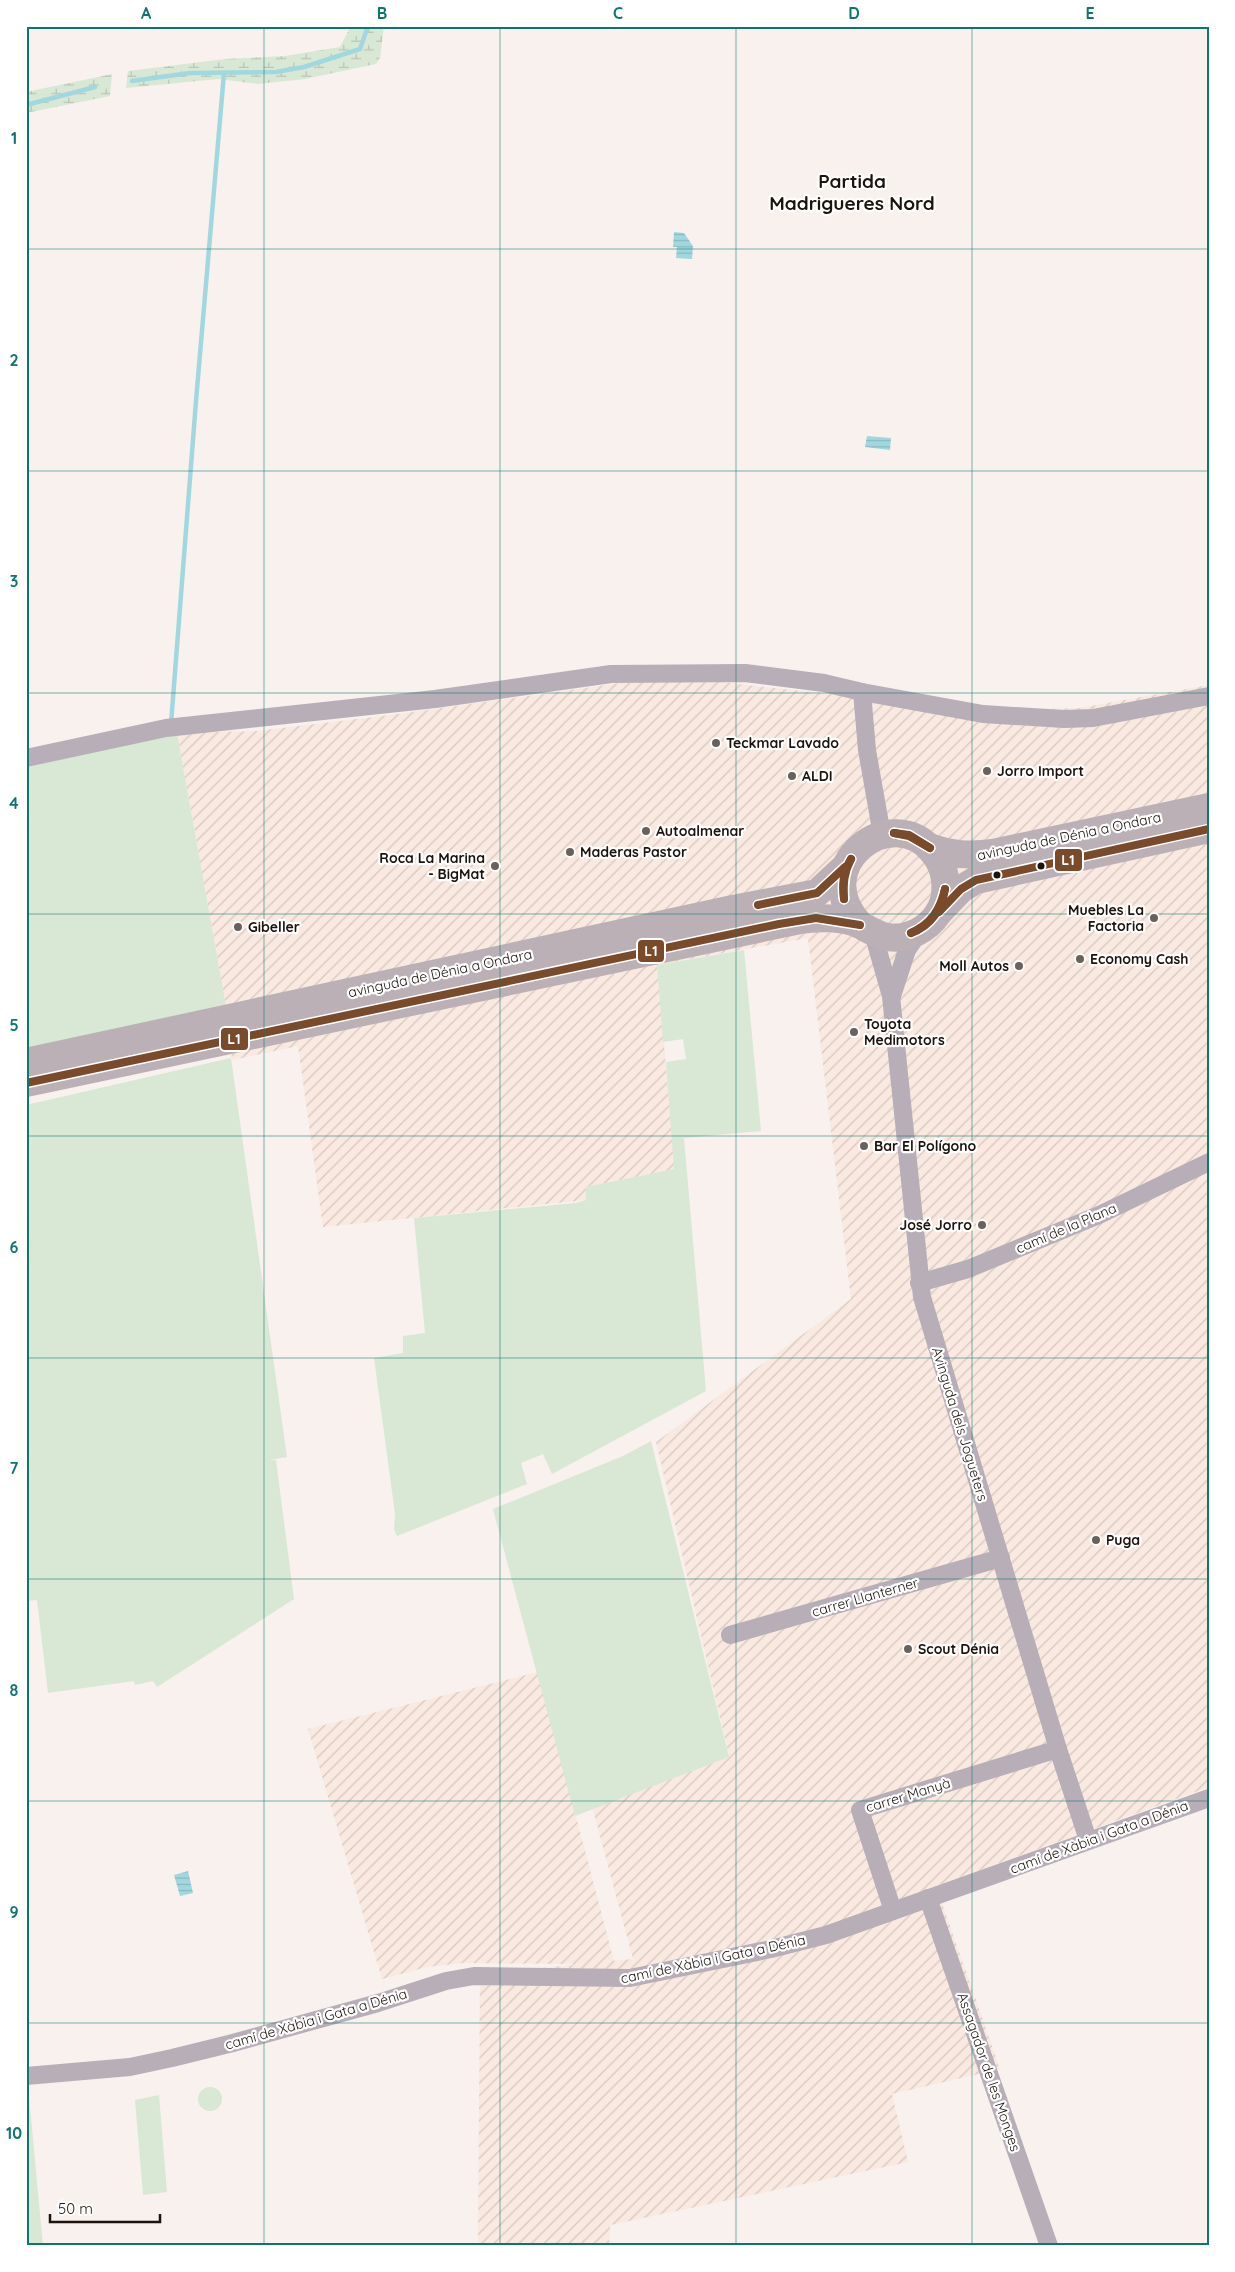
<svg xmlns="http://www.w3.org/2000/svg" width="1235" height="2272" font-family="Quicksand,sans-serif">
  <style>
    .industrial { fill: url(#industrial-furrows) }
    .grass { fill: #d8e8d5 }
    .wetland { fill: url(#wetland-marsh) }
    .water { fill: url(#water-rules) }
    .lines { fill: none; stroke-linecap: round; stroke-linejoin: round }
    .stream { stroke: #a1d8df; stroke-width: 4.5 }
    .street { stroke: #b8aeb7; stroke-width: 18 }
    .primary { stroke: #bcb0b7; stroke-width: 28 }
    .bus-1-casing { stroke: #fff; stroke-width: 11 }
    .bus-1 { stroke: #7a4b2a; stroke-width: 8 }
    .grid { fill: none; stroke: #0f766e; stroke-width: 1; stroke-opacity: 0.55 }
    .poi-dot { fill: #6a615c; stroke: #fff; stroke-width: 2 }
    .bus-dot { fill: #1d130d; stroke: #fff; stroke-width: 2 }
    .labels { text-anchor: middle; stroke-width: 4.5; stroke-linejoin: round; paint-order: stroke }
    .poi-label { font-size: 14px; font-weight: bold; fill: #1d130d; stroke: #fff; text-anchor: start }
    .street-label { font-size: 14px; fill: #1d130d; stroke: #fff }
    .district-label { font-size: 19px; font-weight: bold; fill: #1d130d; stroke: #fff }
    .line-badge { stroke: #fff; stroke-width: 2 }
    .badge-label { font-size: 14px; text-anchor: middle; font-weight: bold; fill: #fff }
    .neatline { fill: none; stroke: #0f766e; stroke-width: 2 }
    .grid-label { font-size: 16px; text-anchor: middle; font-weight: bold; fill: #0f766e }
  </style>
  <defs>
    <pattern id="industrial-furrows" width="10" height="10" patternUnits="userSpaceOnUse" patternTransform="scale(1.25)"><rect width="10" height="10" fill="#f9e9e0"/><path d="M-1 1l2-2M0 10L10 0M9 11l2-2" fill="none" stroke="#d5c7bf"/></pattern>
    <pattern id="wetland-marsh" width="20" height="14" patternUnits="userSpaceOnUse" patternTransform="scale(1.25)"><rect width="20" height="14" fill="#d8e8d5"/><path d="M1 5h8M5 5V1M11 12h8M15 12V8" fill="none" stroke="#b9c6b6"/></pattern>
    <pattern id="water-rules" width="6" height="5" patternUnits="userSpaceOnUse" patternTransform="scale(1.25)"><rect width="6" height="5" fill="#a1d8df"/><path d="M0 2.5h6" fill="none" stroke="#8ab8be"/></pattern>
  </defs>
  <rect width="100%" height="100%" fill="#f8f1ee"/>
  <!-- industrial -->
  <polygon class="industrial" points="699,680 860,697 929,712 1079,708 1209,685 1209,1787 936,1886 1000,2069 892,2094 908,2162 610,2225 609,2246 478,2246 480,1974 573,1965 573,1964 463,1963 427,1967 382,1979 308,1729 538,1672 614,1961 633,1959 592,1806 729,1756 656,1442 851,1299 808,938 657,965 675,1169 586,1187 586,1200 323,1227 298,1046 232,1060 226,1006 177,733 257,731 398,714 620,683"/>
  <!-- grass -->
  <g class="grass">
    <polygon points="177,733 226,1006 26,1048 26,766"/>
    <polygon points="744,950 761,1131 684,1138 706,1391 552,1474 543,1454 521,1463 527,1484 397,1536 394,1529 395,1514 374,1358 403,1353 403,1336 425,1333 414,1218 576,1203 586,1200 586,1187 674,1169 666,1062 686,1059 683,1039 663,1042 657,965"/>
    <polygon points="231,1058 287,1457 269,1460 276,1460 294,1599 157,1687 153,1681 135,1685 134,1681 48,1693 37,1600 26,1601 26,1105"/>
    <polygon points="651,1441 729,1757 575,1816 493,1509 623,1456"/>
    <polygon points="26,2085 28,2085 43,2246 26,2246"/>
    <circle cx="210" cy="2099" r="12"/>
    <polygon points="159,2095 167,2192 143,2195 135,2100"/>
  </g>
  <!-- wetland -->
  <g class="wetland">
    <polygon points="351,26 384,26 380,58 376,64 305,79 258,84 218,79 126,88 128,71 225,59 285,56 340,47"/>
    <polygon points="112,74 110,96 26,113 26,92"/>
  </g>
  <!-- water -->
  <g class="water">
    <polygon points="674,232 684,233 693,246 692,259 676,258 677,247 673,247"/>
    <polygon points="867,436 891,438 890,450 865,447"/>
    <polygon points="188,1871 193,1893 180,1896 174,1875"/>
  </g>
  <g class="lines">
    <!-- stream -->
    <g class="stream">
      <polyline points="132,81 190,73 276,72 304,67 360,49 368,26"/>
      <polyline points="26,105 95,87"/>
      <polyline points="171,724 196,401 224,73"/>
    </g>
    <!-- street -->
    <g class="street">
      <polyline points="862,692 867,750 882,835"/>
      <polyline points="26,758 166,728 435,699 611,674 745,673 824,683 862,692 983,714 1064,719 1093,718 1209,696"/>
      <polyline points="873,933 891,996 922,1297 1058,1749 1088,1840"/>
      <polyline points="892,996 907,950 920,931"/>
      <polyline points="919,1283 968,1269 1099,1215 1209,1162"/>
      <polyline points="730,1635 1001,1558"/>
      <polyline points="928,1898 1049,2246"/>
      <polyline points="893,1911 860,1810 1058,1749"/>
      <polyline points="26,2076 130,2067 172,2058 229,2044 378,2003 446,1981 474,1976 630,1978 771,1949 826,1935 1209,1798"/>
    </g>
    <!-- primary -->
    <g class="primary">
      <path d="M929 847C951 855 970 856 993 853L1209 807"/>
      <polyline points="939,912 961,889 976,880 1209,829"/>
      <polyline points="26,1062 733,909 817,893 845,867"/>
      <path d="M26 1083 800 920C818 917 844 917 860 925 877 934 889 942 910 935 928 929 943 913 945 894 947 878 943 864 933 852 892 800 805 866 860 925"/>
    </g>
    <defs>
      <g id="bus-1">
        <polyline points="894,833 909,835 930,848"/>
        <polyline points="894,833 909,836 930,848"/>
        <path d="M844 899C842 884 843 872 851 859"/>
        <path d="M844 899C843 884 844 872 851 859"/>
        <polyline points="758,905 817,893 845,867"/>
        <polyline points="939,912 961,889 976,880 1209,829"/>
        <path d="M911 933C931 924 940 910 945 889"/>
        <path d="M911 933C931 926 942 909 945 889"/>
        <polyline points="26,1083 779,924 816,918 860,925"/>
      </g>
    </defs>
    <!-- bus-1 casing -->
    <use href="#bus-1" class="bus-1-casing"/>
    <!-- bus-1 -->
    <use href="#bus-1" class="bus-1"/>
  </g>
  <!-- grid -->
  <path class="grid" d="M264 26V2246M500 26V2246M736 26V2246M972 26V2246M26 249H1209M26 471H1209M26 693H1209M26 914H1209M26 1136H1209M26 1358H1209M26 1579H1209M26 1801H1209M26 2023H1209"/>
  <!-- markers -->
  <g class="poi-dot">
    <circle cx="716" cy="743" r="5"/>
    <circle cx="987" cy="771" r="5"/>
    <circle cx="792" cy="776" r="5"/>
    <circle cx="646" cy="831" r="5"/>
    <circle cx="570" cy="852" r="5"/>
    <circle cx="495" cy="866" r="5"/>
    <circle cx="1154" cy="918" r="5"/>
    <circle cx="238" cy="927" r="5"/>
    <circle cx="1080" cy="959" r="5"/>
    <circle cx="1019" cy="966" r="5"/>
    <circle cx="854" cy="1032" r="5"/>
    <circle cx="864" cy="1146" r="5"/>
    <circle cx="982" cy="1225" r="5"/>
    <circle cx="1096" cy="1540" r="5"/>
    <circle cx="908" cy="1649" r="5"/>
  </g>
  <g class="bus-dot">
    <circle cx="1041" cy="866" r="4.5"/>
    <circle cx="997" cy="875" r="4.5"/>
  </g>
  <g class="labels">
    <!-- poi labels -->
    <g class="poi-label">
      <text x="726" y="748">Teckmar Lavado</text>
      <text x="997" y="776">Jorro Import</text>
      <text x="802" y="781">ALDI</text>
      <text x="656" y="836">Autoalmenar</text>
      <text x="580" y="857">Maderas Pastor</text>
      <text x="485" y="863" text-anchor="end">Roca La Marina<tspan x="485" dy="16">- BigMat</tspan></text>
      <text x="1144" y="915" text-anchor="end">Muebles La<tspan x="1144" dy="16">Factoria</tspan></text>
      <text x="248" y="932">Gibeller</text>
      <text x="1090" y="964">Economy Cash</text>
      <text x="1009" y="971" text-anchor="end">Moll Autos</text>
      <text x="864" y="1029">Toyota<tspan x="864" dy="16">Medimotors</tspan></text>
      <text x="874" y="1151">Bar El Polígono</text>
      <text x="972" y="1230" text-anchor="end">José Jorro</text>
      <text x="1106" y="1545">Puga</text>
      <text x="918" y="1654">Scout Dénia</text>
    </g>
    <!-- street labels -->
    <g class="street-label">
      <text transform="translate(1069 836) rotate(-12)" y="5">avinguda de Dénia a Ondara</text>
      <text transform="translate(440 973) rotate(-12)" y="5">avinguda de Dénia a Ondara</text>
      <text transform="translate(1066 1228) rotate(-23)" y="5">camí de la Plana</text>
      <text transform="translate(960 1424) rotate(73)" y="5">Avinguda dels Jogueters</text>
      <text transform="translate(865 1597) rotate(-16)" y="5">carrer Llanterner</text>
      <text transform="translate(908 1795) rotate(-17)" y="5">carrer Manyà</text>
      <text transform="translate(1099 1837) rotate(-20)" y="5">camí de Xàbia i Gata a Dénia</text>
      <text transform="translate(713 1959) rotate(-12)" y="5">camí de Xàbia i Gata a Dénia</text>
      <text transform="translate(316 2019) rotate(-16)" y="5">camí de Xàbia i Gata a Dénia</text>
      <text transform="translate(989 2072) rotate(71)" y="5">Assagador de les Monges</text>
    </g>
    <!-- district labels -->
    <g class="district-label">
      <text x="852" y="188">Partida<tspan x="852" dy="22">Madrigueres Nord</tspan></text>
    </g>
  </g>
  <g class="line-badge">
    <rect x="1054" y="848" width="29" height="24" rx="5" fill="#7a4b2a"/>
    <rect x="637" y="939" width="28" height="24" rx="5" fill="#7a4b2a"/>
    <rect x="220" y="1027" width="29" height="24" rx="5" fill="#7a4b2a"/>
  </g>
  <g class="badge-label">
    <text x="1068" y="865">L1</text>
    <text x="651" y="956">L1</text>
    <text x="234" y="1044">L1</text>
  </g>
  <!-- border -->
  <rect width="1235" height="2272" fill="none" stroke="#ffffff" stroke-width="55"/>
  <!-- scale -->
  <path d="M50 2214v8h110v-8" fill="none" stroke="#1d130d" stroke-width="2.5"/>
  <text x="58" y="2214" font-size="15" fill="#1d130d" stroke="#ffffff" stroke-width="4" paint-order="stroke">50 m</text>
  <rect x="28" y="28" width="1180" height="2216" class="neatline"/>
  <g class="grid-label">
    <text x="146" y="19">A</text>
    <text x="382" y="19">B</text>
    <text x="618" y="19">C</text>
    <text x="854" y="19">D</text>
    <text x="1090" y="19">E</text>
    <text x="14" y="144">1</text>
    <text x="14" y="366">2</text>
    <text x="14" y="587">3</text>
    <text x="14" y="809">4</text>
    <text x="14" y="1031">5</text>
    <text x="14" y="1253">6</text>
    <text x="14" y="1474">7</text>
    <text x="14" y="1696">8</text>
    <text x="14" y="1918">9</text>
    <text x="14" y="2139">10</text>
  </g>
</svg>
